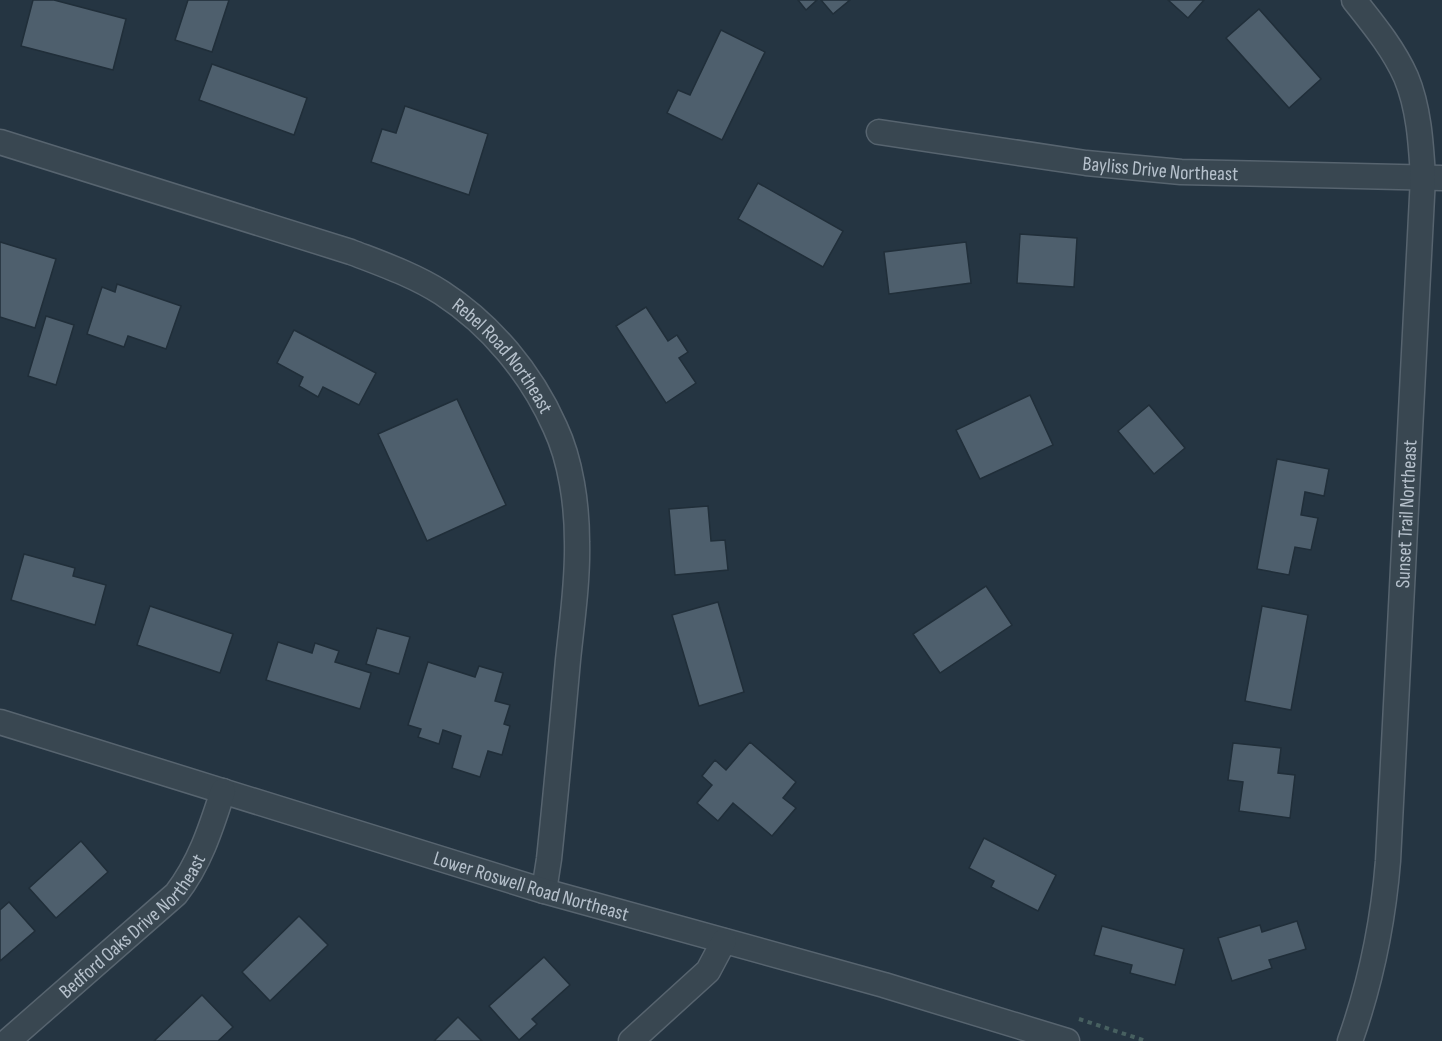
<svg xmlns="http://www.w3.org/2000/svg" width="1442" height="1041" font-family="'Sofia Sans Condensed',sans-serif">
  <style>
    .building { fill: #4e5f6d; stroke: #202e39; stroke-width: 1.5 }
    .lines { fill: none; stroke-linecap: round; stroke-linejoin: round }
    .minor-casing { stroke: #57646f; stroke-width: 27 }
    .path { stroke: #476060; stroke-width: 4; stroke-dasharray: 4.5 4.5; stroke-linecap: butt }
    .minor { stroke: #394751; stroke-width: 24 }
    .labels { text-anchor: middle; stroke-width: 6; stroke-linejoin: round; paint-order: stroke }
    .street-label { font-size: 20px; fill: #b6c1cc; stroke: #1e2c37 }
  </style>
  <rect width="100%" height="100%" fill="#253542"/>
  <!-- building -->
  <g class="building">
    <polygon points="33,0 54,0 126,19 113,70 21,46"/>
    <polygon points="188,0 229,0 212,52 175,40"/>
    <polygon points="798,0 817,0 806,10"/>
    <polygon points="821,0 850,0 833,14"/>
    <polygon points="1168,0 1204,0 1188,18"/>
    <polygon points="1259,9 1321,79 1289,108 1226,38"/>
    <polygon points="721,30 765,52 722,140 667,113 678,90 690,95"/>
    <polygon points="212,64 307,98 294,135 199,100"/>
    <polygon points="405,106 488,134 469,195 371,162 382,129 396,133"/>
    <polygon points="758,183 843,231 823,267 738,219"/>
    <polygon points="1020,234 1077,238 1074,287 1017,283"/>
    <polygon points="0,242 56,259 35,328 0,317"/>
    <polygon points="966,242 971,283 889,294 884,252"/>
    <polygon points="117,284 181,306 166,349 128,336 124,347 87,334 102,287 115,292"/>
    <polygon points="646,307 668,341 677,335 688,352 679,358 696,383 666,403 616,326"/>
    <polygon points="46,316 74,325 56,385 28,376"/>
    <polygon points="294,330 376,373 359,405 323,387 318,397 299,386 303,377 277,363"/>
    <polygon points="1030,395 1053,445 980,479 956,430"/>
    <polygon points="457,399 506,505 427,541 378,434"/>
    <polygon points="1149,405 1185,448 1154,474 1118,431"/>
    <polygon points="1277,459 1329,469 1324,496 1305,492 1301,515 1318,518 1311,550 1295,547 1289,575 1257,569"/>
    <polygon points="708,506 711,541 725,540 728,570 675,575 669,509"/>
    <polygon points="24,554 75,568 73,576 106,585 95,625 11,600"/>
    <polygon points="986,586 1012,625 940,673 913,634"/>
    <polygon points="718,602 744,692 699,706 672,615"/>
    <polygon points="150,606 233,634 220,673 137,645"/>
    <polygon points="1262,606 1308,615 1291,710 1245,701"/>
    <polygon points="377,628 410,637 399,674 366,664"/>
    <polygon points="278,642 312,653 315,643 339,651 335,662 371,673 360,709 266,680"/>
    <polygon points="428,662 475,677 479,666 503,673 495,701 510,705 504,724 510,726 502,755 488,751 480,777 452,768 461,736 443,730 439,744 418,737 421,729 408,725"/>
    <polygon points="750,742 796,782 783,798 796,808 772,836 733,803 718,821 697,803 712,785 702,776 715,760 726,770"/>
    <polygon points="1233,743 1281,748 1278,773 1295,775 1290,818 1239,811 1243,782 1228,780"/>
    <polygon points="984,838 1056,875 1038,911 991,887 994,881 969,868"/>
    <polygon points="81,841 108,872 56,918 29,888"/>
    <polygon points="9,902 35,931 0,961 0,910"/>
    <polygon points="299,916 328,945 270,1001 242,972"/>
    <polygon points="1297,921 1306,949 1269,960 1272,968 1232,981 1218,938 1260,925 1262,932"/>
    <polygon points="1102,926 1184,949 1175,985 1130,973 1132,965 1094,955"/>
    <polygon points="544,957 570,985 532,1019 537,1024 519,1040 489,1006"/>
    <polygon points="202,995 233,1027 218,1041 154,1041"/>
    <polygon points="458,1017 482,1041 434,1041"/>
  </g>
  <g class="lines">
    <defs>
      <g id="minor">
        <path id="s1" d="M879 132 1086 163 1181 172 1442 178"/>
        <path id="s2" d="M0 142 351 252C382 264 414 275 442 293 491 325 531 373 555 427 571 461 577 505 577 542 578 581 572 621 568 660 562 727 556 793 549 859L544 891"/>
        <path id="s3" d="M0 722 544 891 884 985 1067 1041"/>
        <path id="s4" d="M8 1041 176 894C200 863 211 828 223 791"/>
        <polyline points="631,1041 708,971 724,941"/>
        <path id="s5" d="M1350 1041C1371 982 1383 923 1388 861L1423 177C1421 144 1419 108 1406 77 1393 48 1373 24 1354 0"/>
      </g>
    </defs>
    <!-- minor casing -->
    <use href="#minor" class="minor-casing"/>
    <!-- path -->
    <polyline class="path" points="1079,1019 1146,1041"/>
    <!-- minor -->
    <use href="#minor" class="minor"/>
  </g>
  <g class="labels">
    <!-- street labels -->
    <g class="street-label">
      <text dy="7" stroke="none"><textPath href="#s1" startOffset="284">Bayliss Drive Northeast</textPath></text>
      <text dy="7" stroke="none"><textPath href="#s2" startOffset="556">Rebel Road Northeast</textPath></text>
      <text dy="7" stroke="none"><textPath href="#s5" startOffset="532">Sunset Trail Northeast</textPath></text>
      <text dy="7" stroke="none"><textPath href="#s3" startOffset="556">Lower Roswell Road Northeast</textPath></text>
      <text dy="7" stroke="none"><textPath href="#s4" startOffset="170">Bedford Oaks Drive Northeast</textPath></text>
    </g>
  </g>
</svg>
